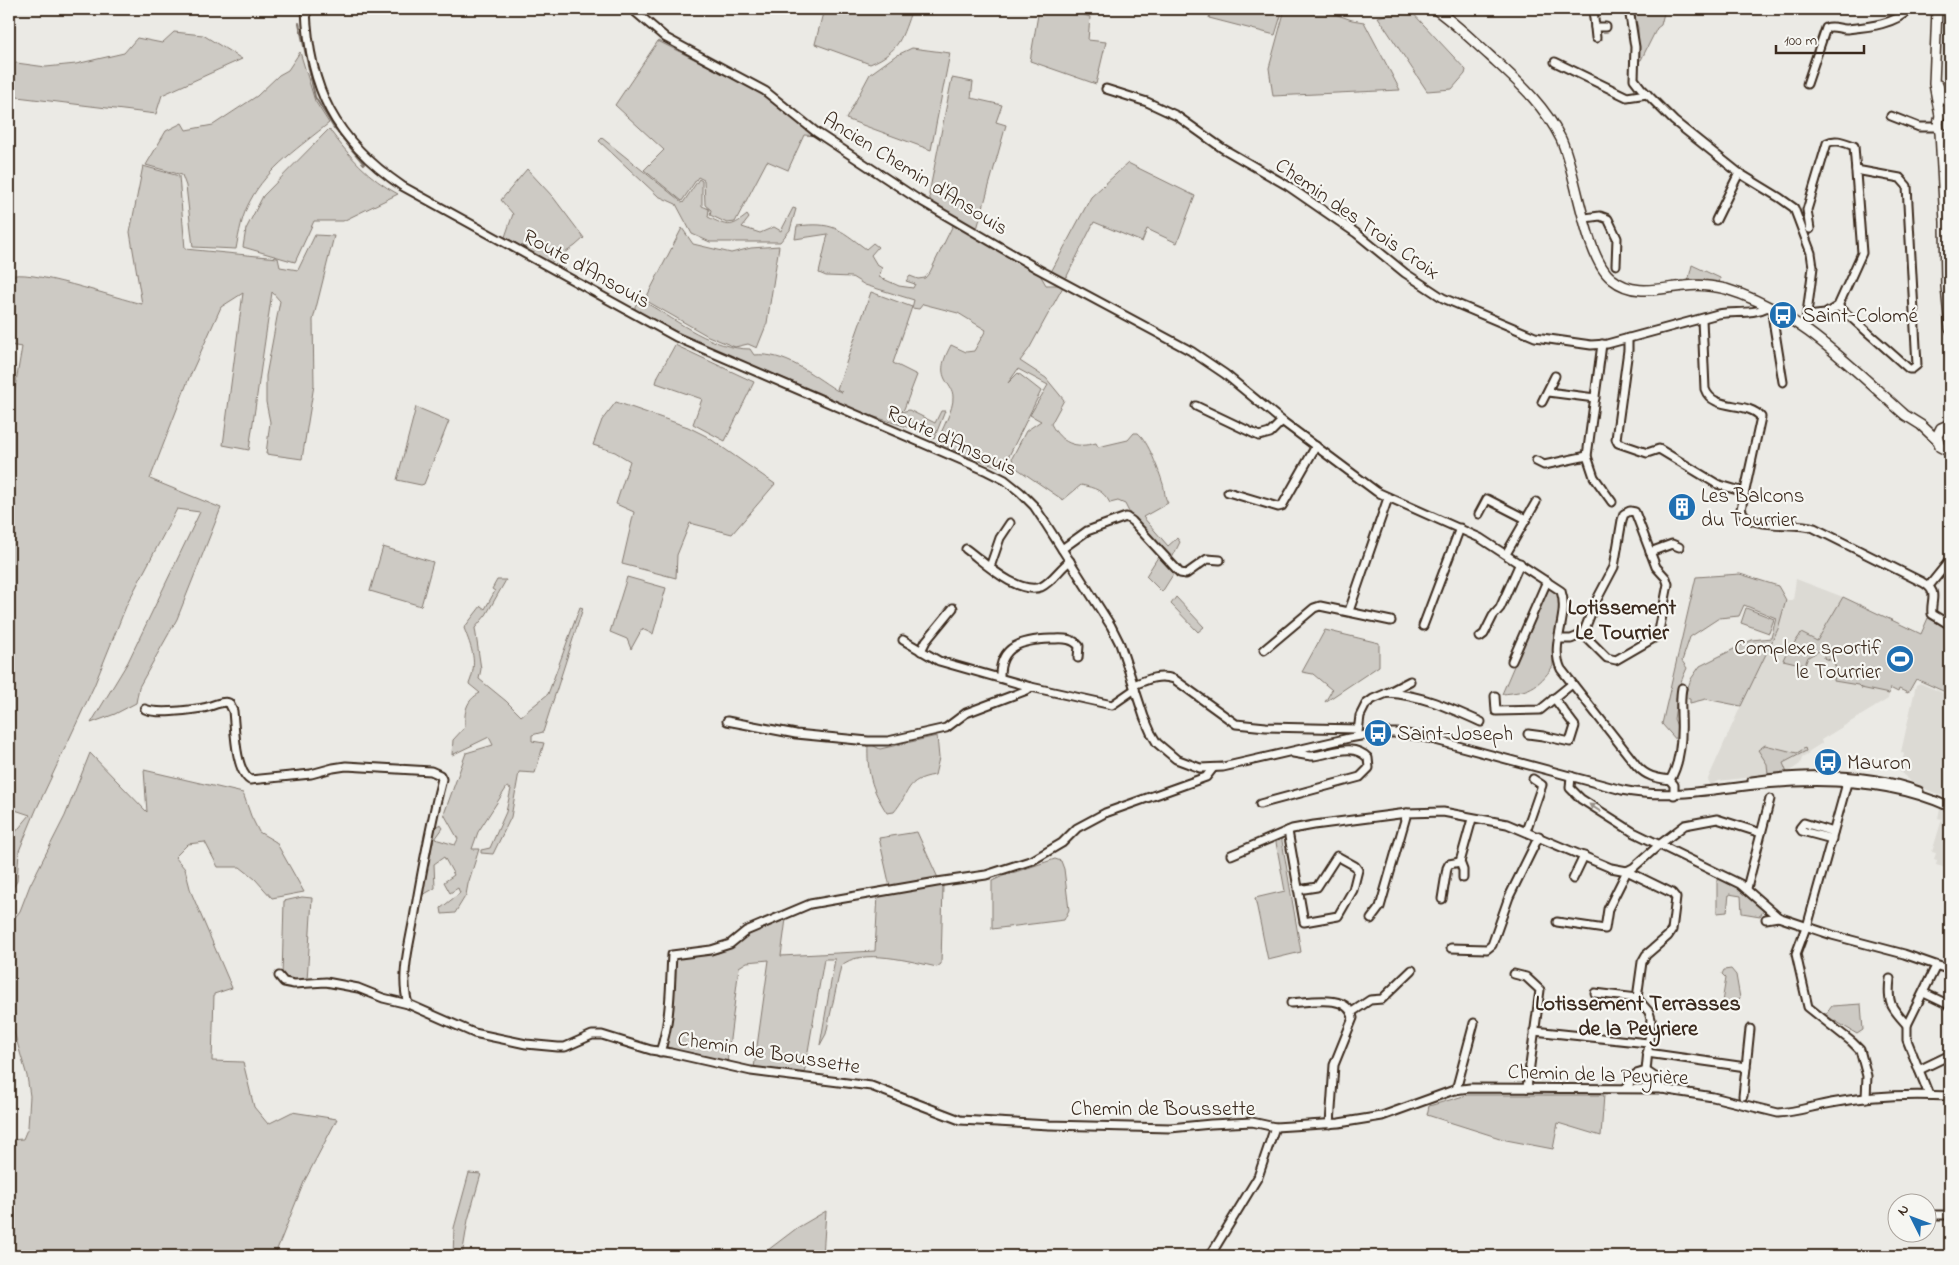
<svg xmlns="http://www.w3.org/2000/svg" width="1959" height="1265" font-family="'Indie Flower',sans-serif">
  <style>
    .built { fill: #dcdad4 }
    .green { fill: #cdcac4; stroke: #847a71 }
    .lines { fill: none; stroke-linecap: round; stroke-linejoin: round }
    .stream { stroke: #7c7167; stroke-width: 2 }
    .minor-casing { stroke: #3b2a1e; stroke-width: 11 }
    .major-casing { stroke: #3b2a1e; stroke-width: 12 }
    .minor { stroke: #f6f6f2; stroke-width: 7 }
    .major { stroke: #f6f6f2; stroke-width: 9 }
    .oneway { fill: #989088 }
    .labels { text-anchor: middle; stroke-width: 4.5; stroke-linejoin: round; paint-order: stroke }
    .street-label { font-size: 21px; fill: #3b2a1e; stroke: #f6f6f2 }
    .poi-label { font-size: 21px; fill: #3b2a1e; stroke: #f6f6f2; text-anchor: start }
    .neighbourhood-label { font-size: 22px; font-weight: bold; fill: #3b2a1e; stroke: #f6f6f2 }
  </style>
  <rect width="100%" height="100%" fill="#ebeae5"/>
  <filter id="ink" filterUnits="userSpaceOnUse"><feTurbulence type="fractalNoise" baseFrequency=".02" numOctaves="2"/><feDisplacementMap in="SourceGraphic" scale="10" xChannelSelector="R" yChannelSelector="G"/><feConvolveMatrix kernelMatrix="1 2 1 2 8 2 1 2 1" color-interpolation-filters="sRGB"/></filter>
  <g filter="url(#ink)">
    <!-- built -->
    <g class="built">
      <polygon points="1796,579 1843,597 1817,642 1892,681 1888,699 1821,740 1822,743 1808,752 1809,754 1802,758 1800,764 1787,773 1718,781 1709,786 1708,779 1761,661 1778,629 1786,600 1793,600"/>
      <polygon points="1920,683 1950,696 1950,799 1915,785 1900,772 1904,754 1901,752 1916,685"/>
      <polygon points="1940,809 1950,813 1950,869 1936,865 1937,860 1934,859 1936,853 1932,852 1942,819 1938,818"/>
    </g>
    <!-- green -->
    <g class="green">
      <path d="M824 9H912C902 36 900 52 870 64L815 44Z"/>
      <polygon points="1039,9 1068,9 1090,17 1088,40 1106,42 1096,84 1030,61"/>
      <polygon points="1211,9 1283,9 1275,35 1209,18"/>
      <polygon points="1285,9 1320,9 1352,20 1364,22 1400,90 1273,96 1269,68"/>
      <polygon points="1406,9 1409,9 1466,70 1465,74 1452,89 1427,91 1378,17"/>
      <polygon points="1633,9 1665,9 1661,25 1657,28 1641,60 1638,60 1638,28"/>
      <polygon points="174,32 203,35 242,59 162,95 156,114 9,96 9,62 46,67 76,64 124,53 137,38 162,43"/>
      <polygon points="658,41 762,93 817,136 804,135 788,170 767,161 735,222 727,223 710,215 711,210 705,205 704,180 698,177 682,201 644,170 664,150 615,105"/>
      <polygon points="912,48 950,53 931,150 846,119 870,74 895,56"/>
      <path d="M300 52 315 101 329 123C301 146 267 168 250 201 242 215 239 233 236 249L193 247 186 186 182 175 146 165 166 131 182 123 186 130 213 125 257 96 279 75 288 70Z"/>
      <polygon points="952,78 973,82 971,98 1002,105 996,122 1006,125 977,229 931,203 929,194"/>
      <path d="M329 129C348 155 369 179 398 194L343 221H314L295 262 243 247 246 229 263 196Z"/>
      <path d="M602 138 683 203 699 179 702 181V206L709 209 708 217C727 226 730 229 747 215L749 218 742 227 760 233 774 227 781 231 793 208 796 209 790 230 780 242H710L692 234 676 204 658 196 599 141Z"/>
      <polygon points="1128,163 1195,196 1177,243 1147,229 1142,242 1094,222 1065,280 1051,272 1091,197"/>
      <path d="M143 166 179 176 185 249 278 258 280 267 298 270 315 235 334 236 313 320 314 385 302 459 266 454 270 422 266 402V376L280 301 272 292 249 450 223 445 243 293 221 307 189 378 150 479 221 508 177 619 139 687 136 703 115 714 91 723 128 662 200 512 177 509 127 604 94 686 36 810 19 851 17 881 9 895V840L30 815 9 808V423L22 347 9 345V277C24 266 119 299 142 304L130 232Z"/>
      <polygon points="527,169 553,197 584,238 575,246 550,263 505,237 513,214 501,200"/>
      <path d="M954 223 1039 273 1046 285H1064L1029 349 1020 361 1046 378 1064 400 1051 424C1061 443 1075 449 1096 443L1098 447 1128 440 1134 433H1138C1148 441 1159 471 1163 484 1165 490 1164 497 1168 503L1143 517 1168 546 1177 538 1180 542 1171 560 1130 514 1125 504 1118 501 1110 503C1103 490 1095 488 1081 485L1063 500 1015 467 1012 458 1026 431 1041 421 1030 415 1048 385 1018 369 1008 383 1018 373 1041 391 1003 468 964 455 937 442C941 431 954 409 953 397 953 389 948 385 945 379 939 367 946 355 951 345L966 352 974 351 986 330 958 313 923 304 919 309 912 308 914 300 865 285 852 277 826 276 819 273 828 234 795 239 797 226C833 222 838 228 866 249L873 243 878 247 871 255 877 265 882 268 879 277 899 286 913 288 915 284 906 281 910 276 918 279 925 278 930 272Z"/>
      <polygon points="682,228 693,244 731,253 751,248 779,246 767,323 757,348 748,344 735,347 708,336 645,300"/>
      <polygon points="1692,265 1720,278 1719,285 1715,282 1699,280 1696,282 1688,282"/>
      <path d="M871 292 912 307 893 363 917 375 904 409 901 412 909 410 935 423 941 411H945L934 439 917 430 862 413 817 392 706 346 635 311V306L639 301 648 304C679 322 713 349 750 349L754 355C785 352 811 374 836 390L842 392 837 389Z"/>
      <polygon points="675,345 754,382 725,441 693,424 702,399 656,383 658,376"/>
      <polygon points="616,402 688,427 706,436 775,484 732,534 690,523 677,555 676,578 622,564 634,512 616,504 630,461 615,452 593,445 602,420"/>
      <polygon points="416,407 449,421 424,484 421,485 397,480"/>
      <polygon points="383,547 433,562 421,606 370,591"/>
      <polygon points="1158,557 1174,573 1162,592 1146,576"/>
      <polygon points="1740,574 1778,586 1786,600 1778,629 1741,706 1706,699 1690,703 1690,699 1684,698 1691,679 1700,666 1752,640 1771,638 1776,618 1744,605 1739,616 1719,618 1690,637 1682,661 1687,668 1679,686 1674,719 1677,726 1678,742 1662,724 1696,577"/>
      <polygon points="627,577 666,588 653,634 642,629 631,649 627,639 610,632"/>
      <path d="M497 580H506L486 615 475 628 481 669 479 679 506 701 521 716 548 694 580 607 583 608 543 732 532 735V741L544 743 535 773 519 772 511 817 493 854 481 853V850L490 848 506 812 511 789 507 787 478 832 472 849H479L468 884 466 895 455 913 442 914 441 908 460 893 458 888 450 893 444 882 454 875 444 857 434 864 435 888 421 896 433 829 440 824 443 828 435 839 455 845 458 839 444 814 466 753 493 745 489 737 452 755 453 740 465 727C464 712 466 700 480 693L469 684C478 662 472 649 464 628L481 606 485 609 495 591 492 589Z"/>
      <path d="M1548 586 1559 596C1561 620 1551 642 1553 666 1538 688 1528 692 1502 694Z"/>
      <polygon points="1176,597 1204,627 1198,632 1171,604"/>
      <path d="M1843 597 1921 634 1928 618 1950 629V694L1916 679 1908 693 1899 689 1898 692 1890 688 1889 694 1861 688 1858 685 1834 681 1836 668 1833 661 1824 658V654L1819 651 1808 657 1805 665 1783 660C1787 649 1796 643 1801 633L1817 641Z"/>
      <polygon points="1746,608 1774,619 1769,633 1741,623"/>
      <polygon points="1325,630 1379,643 1379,666 1325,702 1332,690 1313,674 1302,672"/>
      <path d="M937 736 939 758 935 775C904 780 911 792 894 812L887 813C871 788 867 773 868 743L880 749Z"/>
      <polygon points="1765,745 1797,753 1805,748 1806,751 1783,763 1787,773 1768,774 1767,764 1758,750"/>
      <polygon points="90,753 147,812 144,770 243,793 251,816 259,832 276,842 304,892 272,898 255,879 240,867 218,867 205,842 188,844 175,857 185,869 191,892 232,988 214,994 212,1061 243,1062 254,1107 268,1124 292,1112 337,1119 304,1182 276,1252 277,1256 9,1256 9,1140 23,1139 28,1127 30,1096 27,1076 9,1015 9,925 20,911 30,885 65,816"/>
      <polygon points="917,832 938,878 890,887 879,838"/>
      <polygon points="1281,835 1301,952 1268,960 1255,898 1285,891 1275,837"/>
      <polygon points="1055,859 1061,861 1064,869 1069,910 1064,920 992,929 992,881 1003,876"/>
      <polygon points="1717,876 1742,891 1764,910 1760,916 1742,913 1741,896 1729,894 1727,912 1717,913"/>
      <path d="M943 885 941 964 937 967C913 962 860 947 841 966L826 1034 820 1045 835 959H824L804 1074 754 1068 769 960 747 962 739 967 727 1063 670 1050 666 1044 673 963 680 956 718 953 732 947 752 932 786 919 781 956 875 951 878 894Z"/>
      <polygon points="302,897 312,898 307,981 285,980 282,977 284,901"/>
      <polygon points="1731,969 1736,975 1740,998 1728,1010 1721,1008 1726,978 1722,974 1724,970"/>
      <polygon points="1861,1004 1863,1030 1857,1034 1825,1015 1832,1006"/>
      <polygon points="1467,1095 1604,1095 1601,1136 1558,1123 1553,1149 1506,1140 1427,1115 1429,1106"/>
      <polygon points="469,1173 481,1174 468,1220 462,1256 453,1256 454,1228"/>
      <polygon points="826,1211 823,1256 760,1256 797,1228"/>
    </g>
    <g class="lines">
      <!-- stream -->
      <polyline class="stream" points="299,23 315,97 334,128 364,164"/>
      <defs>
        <g id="minor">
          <path d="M306 9C309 89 335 140 402 186L676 337 987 471 1005 480 1020 492 1034 506 1046 524 1111 626 1120 644 1144 717 1151 733 1157 743 1176 759 1200 768 1223 767 1349 738 1378 733H1401L1428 738 1622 790C1668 799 1709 790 1755 785 1819 778 1891 780 1950 807"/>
          <path d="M632 9 666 38 765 91 816 132 916 198 1038 269 1191 351 1225 374 1282 421 1377 492 1480 538 1561 591C1570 617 1549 644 1561 669L1637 766C1647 777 1656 778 1670 780"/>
          <polyline points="1593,9 1596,38"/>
          <polyline points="1629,9 1635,47 1634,79 1641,88 1674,121 1739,173 1780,198 1794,208 1811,253 1813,267 1806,321 1803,327"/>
          <polyline points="1595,27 1606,27"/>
          <polyline points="1555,62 1627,97 1647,94"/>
          <path d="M1807 84 1826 28C1833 25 1839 29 1846 29 1866 27 1895 25 1909 9"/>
          <path d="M1106 89 1147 102 1177 116 1222 148 1288 186 1356 233 1405 273 1443 298 1535 337 1591 345 1607 344 1718 314C1735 311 1753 315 1768 307"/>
          <polyline points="1891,116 1919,127 1938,127"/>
          <polyline points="1585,218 1600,216 1608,219 1617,238 1616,265"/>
          <polyline points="1716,220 1739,173"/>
          <polyline points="1838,306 1909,369 1912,369 1917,365 1907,186 1900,178 1856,170"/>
          <polyline points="1775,311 1773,320 1783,382"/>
          <path d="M1807 316 1825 314 1838 306 1862 253 1854 146C1845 143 1836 138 1827 143L1807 210 1810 229"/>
          <path d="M1702 319 1705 389C1713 412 1747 400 1761 417L1741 509C1747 531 1794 521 1814 528L1922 582C1940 592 1930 599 1932 614L1950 625"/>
          <polyline points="1628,338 1628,350 1616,439 1618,443 1647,453 1659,449 1717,484 1744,492"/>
          <polyline points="1602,344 1587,456 1594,477 1612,502"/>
          <polyline points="1548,392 1595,398"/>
          <polyline points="1542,402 1555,376"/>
          <polyline points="1196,406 1259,436 1270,433 1282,421"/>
          <polyline points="1536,461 1544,465 1587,456"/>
          <polyline points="1228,492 1278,507 1282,506 1316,446"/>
          <polygon points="1630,511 1635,512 1656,567 1666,578 1668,584 1659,631 1654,638 1616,660 1607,658 1583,634 1595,603 1614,567 1622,520 1624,514"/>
          <polyline points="1479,514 1487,499 1526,519"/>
          <path d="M966 549C984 562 1017 595 1041 587 1052 582 1060 568 1070 561"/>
          <polyline points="1062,549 1087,531 1126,517 1132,521 1180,573 1186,574 1207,559 1220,560"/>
          <polyline points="1650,552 1672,544 1679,547"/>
          <polyline points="1506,554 1536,502"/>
          <polyline points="990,567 1000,538 1010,523"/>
          <polyline points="1929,586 1950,560"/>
          <polyline points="1349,611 1388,498"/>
          <polyline points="1423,626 1460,528"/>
          <polyline points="1480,637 1484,634 1493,616 1500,608 1520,563"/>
          <polyline points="1559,639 1571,639 1583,634"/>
          <polyline points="903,640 939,661 1031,687 1112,705 1135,689"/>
          <polyline points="1264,650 1314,608 1320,606 1391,621"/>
          <polyline points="921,651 926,641 953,608"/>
          <polyline points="1512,661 1547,581"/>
          <path d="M1000 678C999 645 1023 640 1051 639 1061 639 1072 637 1079 646L1078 658"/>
          <path d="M1134 685C1148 679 1159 674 1174 679L1236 724 1266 727 1357 729"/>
          <path d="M1387 693C1422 695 1450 708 1481 722"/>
          <polyline points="1495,696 1496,711 1540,710 1572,684"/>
          <path d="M145 709C158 715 189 710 203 708 211 707 222 700 229 703L233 711C235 729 235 770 250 780L311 774 333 768 346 766 431 771 440 775 442 779C430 825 422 871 414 918 409 946 400 977 408 1004"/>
          <polyline points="727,721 796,734 868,741 888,741 946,728 966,713 1027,690 1031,687"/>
          <polyline points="1358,732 1360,716 1366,704 1373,699 1387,693 1410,681"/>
          <polyline points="1528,734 1543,736 1570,742 1575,726 1554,698"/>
          <polyline points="1571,776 1570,788 1581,799 1633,832 1740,884 1778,917 1832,935 1904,954 1950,970"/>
          <path d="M1670 780C1681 762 1682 735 1681 715 1681 705 1680 698 1682 688"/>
          <polyline points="1670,780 1674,785 1674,795"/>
          <path d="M1752 781C1806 773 1866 772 1919 791"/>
          <path d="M1260 804 1360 777 1369 768 1368 758C1352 742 1332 754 1313 756 1307 756 1300 754 1293 753"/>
          <polyline points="1288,831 1304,922 1338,916 1353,890 1358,870 1355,866 1337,856 1317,887 1298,890"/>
          <polyline points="1526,831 1542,785 1533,779"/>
          <polyline points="1832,839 1802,831 1800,828 1804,823 1833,832"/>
          <polyline points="1231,855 1292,829 1314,825 1407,813 1443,812 1507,824 1611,868 1627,871 1633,868 1659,845 1685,825 1717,819 1761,833"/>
          <polyline points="1463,878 1463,870 1460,862 1472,819"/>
          <polyline points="1573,879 1584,856"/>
          <polyline points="1747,888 1770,799"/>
          <polyline points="1442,899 1447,868 1449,864 1460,862"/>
          <polyline points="1371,919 1380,907 1407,813"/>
          <polyline points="1766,919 1778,917"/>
          <polyline points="1557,922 1605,929 1608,909 1627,871 1672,893 1676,898 1672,930 1668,936 1646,955 1642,962 1637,998 1649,1012 1651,1019 1646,1071"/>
          <polyline points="1806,927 1796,954 1808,1007 1852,1042 1860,1050 1867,1076 1866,1098"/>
          <polyline points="1807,927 1847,783"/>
          <polyline points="1451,948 1487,949 1492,945 1509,897 1539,836"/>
          <polyline points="1514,974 1526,977 1540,990 1527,1088"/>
          <path d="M279 976 284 982 294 984 326 982 358 988 383 998 408 1004 474 1033 526 1044 558 1047H565L592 1035H602L651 1050 671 1053 751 1071 871 1086 960 1120 1049 1125 1170 1128 1211 1124 1252 1122 1275 1127 1339 1123 1382 1116 1454 1090 1470 1088 1662 1089 1713 1097 1778 1113C1797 1112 1813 1106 1831 1103 1870 1095 1911 1094 1950 1096"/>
          <path d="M1890 979C1887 1004 1891 1007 1907 1025"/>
          <polyline points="1595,993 1637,998"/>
          <polyline points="1924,993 1947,1004"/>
          <path d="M1291 1003C1310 1002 1348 993 1353 1018L1334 1065 1330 1124"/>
          <polyline points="1352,1012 1370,1000 1382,999 1412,970"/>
          <polyline points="1534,1031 1648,1043"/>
          <path d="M660 1052C671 1020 670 987 672 955L711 950 730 944 746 931 810 904 937 882 986 875 1033 860 1062 843 1077 828 1105 813 1206 777 1213 768"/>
          <polyline points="1647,1053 1746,1067"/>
          <polyline points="1919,1070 1946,1057"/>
          <polyline points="1626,1088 1636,1074 1646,1071 1655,1077 1662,1089"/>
          <polyline points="1456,1090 1474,1023"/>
          <polyline points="1929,1095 1907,1040 1907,1025 1936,966"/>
          <polyline points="1743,1096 1750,1029"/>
          <polyline points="1926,1215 1950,1215"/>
          <polyline points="1210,1256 1258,1177 1275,1127"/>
        </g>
        <g id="major">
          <path d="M1435 9C1455 23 1472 40 1490 56 1517 81 1544 104 1561 139 1577 173 1585 259 1612 279 1634 297 1660 288 1685 286 1699 284 1713 286 1726 289 1797 310 1851 367 1905 415L1921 425 1937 440"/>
          <polyline points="1937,9 1934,84 1940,116"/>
          <polyline points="1938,85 1943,97 1950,104"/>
          <path d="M1950 108C1940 112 1936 121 1940 132L1945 222 1946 286 1950 329"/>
          <polyline points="1940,132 1950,139"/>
          <polyline points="1943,168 1950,148"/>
          <polyline points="1950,424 1941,428 1937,436 1940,447 1950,452"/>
        </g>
      </defs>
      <!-- minor casing -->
      <use href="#minor" class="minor-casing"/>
      <!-- major casing -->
      <use href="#major" class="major-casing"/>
      <!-- minor -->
      <use href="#minor" class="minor"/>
      <!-- major -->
      <use href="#major" class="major"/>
    </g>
    <!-- one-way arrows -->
    <defs><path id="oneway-solid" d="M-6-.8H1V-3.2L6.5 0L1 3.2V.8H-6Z" transform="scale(1.25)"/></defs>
    <use class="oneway" href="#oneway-solid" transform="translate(1595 808) rotate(-147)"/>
  </g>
  <!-- icons -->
  <defs>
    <symbol id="bus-disc" viewBox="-11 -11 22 22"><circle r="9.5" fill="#1f6fb2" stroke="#f6f6f2"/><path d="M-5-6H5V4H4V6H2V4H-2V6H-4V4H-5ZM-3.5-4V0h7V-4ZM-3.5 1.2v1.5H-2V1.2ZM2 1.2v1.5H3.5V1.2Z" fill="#fff"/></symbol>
    <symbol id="building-disc" viewBox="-11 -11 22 22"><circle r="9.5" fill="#1f6fb2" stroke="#f6f6f2"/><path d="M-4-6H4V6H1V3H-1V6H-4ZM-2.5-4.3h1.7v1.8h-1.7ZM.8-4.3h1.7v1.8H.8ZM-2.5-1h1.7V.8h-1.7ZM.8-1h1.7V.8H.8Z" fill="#fff"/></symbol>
    <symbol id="stadium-disc" viewBox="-11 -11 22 22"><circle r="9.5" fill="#1f6fb2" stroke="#f6f6f2"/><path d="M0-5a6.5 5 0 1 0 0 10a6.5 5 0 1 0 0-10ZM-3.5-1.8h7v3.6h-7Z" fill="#fff"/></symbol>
  </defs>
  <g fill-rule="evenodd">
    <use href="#bus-disc" x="1767" y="299" width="32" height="32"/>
    <use href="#building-disc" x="1666" y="491" width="32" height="32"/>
    <use href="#stadium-disc" x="1884" y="643" width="32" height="32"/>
    <use href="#bus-disc" x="1362" y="717" width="32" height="32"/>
    <use href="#bus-disc" x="1812" y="746" width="32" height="32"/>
  </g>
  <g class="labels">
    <!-- street labels -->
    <g class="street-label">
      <text transform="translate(916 173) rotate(32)" y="7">Ancien Chemin d'Ansouis</text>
      <text transform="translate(1358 218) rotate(35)" y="7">Chemin des Trois Croix</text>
      <text transform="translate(587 268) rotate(29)" y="7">Route d'Ansouis</text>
      <text transform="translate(952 440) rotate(25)" y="7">Route d'Ansouis</text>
      <text transform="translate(769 1052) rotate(9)" y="7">Chemin de Boussette</text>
      <text transform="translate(1598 1074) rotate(2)" y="7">Chemin de la Peyrière</text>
      <text x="1163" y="1115">Chemin de Boussette</text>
    </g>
    <!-- poi labels -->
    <g class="poi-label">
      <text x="1802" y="322">Saint-Colomé</text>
      <text x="1701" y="502">Les Balcons<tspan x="1701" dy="24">du Tourrier</tspan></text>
      <text x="1881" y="654" text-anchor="end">Complexe sportif<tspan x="1881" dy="24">le Tourrier</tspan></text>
      <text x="1397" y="740">Saint-Joseph</text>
      <text x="1847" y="769">Mauron</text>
    </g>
    <!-- neighbourhood labels -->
    <g class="neighbourhood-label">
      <text x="1622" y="614">Lotissement<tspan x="1622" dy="25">Le Tourrier</tspan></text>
      <text x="1638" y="1010">Lotissement Terrasses<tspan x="1638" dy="25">de la Peyriere</tspan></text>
    </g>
  </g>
  <!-- margin -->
  <rect width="1959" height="1265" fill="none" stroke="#f6f6f2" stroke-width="30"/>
  <rect x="15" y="15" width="1929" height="1235" fill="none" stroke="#3b2a1e" stroke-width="2" filter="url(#ink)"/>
  <!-- north arrow -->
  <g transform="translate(1912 1218) rotate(312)"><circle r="24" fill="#f6f6f2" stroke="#aba49d"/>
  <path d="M0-4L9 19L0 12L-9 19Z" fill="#1f6fb2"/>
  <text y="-8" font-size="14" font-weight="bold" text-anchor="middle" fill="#3b2a1e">N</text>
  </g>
  <!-- scale -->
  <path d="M1776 45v8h88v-8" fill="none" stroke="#3b2a1e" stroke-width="2.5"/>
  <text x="1784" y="45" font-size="15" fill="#3b2a1e" stroke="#f6f6f2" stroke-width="4" paint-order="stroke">100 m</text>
</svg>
